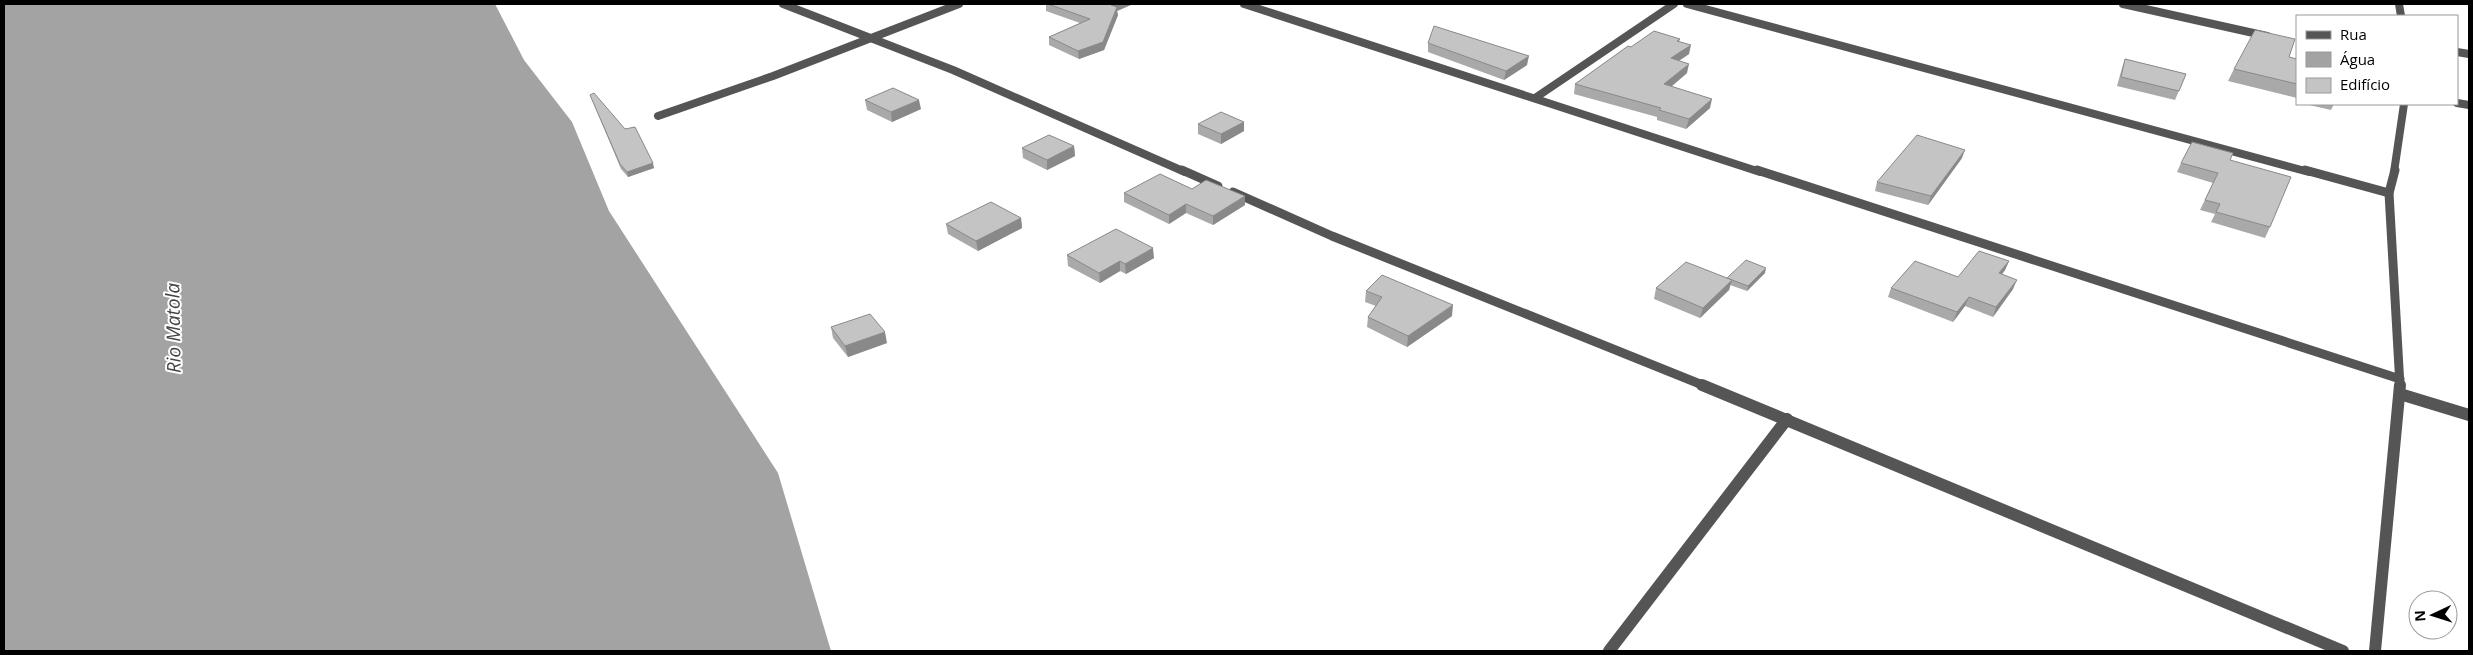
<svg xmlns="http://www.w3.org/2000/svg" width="2473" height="655" font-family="'Open Sans',sans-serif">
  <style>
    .water { fill: #a3a3a3 }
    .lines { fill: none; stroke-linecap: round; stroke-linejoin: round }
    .street-far2 { stroke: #555; stroke-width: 8 }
    .street-far1 { stroke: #555; stroke-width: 9 }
    .street { stroke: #555; stroke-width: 12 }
    .wall { fill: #a9a9a9 }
    .shaded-wall { fill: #898989 }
    .building { fill: #c4c4c4; stroke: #898989 }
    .labels { text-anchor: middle; stroke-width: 4; stroke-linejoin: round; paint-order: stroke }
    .water-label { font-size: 19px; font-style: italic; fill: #444; stroke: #fff }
  </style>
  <rect width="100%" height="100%" fill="#fff"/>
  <!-- water -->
  <polygon class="water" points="4,4 495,4 524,60 572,122 609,211 778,473 831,651 4,651"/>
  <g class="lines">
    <!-- street-far2 -->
    <g class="street-far2">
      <polyline points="783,4 953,70 1185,172"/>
      <polyline points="1244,4 1760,172"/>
      <polyline points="1687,4 2309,172"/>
      <polyline points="2123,4 2267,36"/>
      <polyline points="2399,4 2401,16"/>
      <polyline points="2457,52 2469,54"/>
      <polyline points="1535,98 1674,4"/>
      <polyline points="2457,103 2469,105"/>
      <polyline points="658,116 773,76 959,4"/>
      <polyline points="2394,172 2404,104"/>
    </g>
    <!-- street-far1 -->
    <g class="street-far1">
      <polyline points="1182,170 1218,186"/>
      <polyline points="1757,170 2400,379"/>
      <polyline points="2305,170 2389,193"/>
      <polyline points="2395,170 2389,193 2400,386"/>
      <polyline points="1233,192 1332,236 1705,386"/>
    </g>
    <!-- street -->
    <g class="street">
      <polyline points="1702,385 2343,651"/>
      <polyline points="2400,394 2469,415"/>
      <polyline points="1609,651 1787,419"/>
      <polyline points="2375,651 2400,385"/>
    </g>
  </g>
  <!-- wall -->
  <g class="wall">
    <polygon points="1043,4 1133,4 1117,11 1118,15 1104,50 1079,59 1049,45 1049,37 1080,23 1046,11 1046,5"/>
    <polygon points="1680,39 1679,42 1689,54 1679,61 1687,73 1671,86 1710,108 1686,129 1657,120 1657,117 1574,94 1575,84 1631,47"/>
    <polygon points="1428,43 1527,65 1504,80 1428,52"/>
    <polygon points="2125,59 2186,74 2175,100 2117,86 2122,68"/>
    <polygon points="2297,59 2297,98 2228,81 2234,69"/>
    <polygon points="590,95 654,168 628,177 621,169"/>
    <polygon points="865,100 921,109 892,122 867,110"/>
    <polygon points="2305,104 2334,104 2331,110"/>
    <polygon points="1244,122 1244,131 1221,144 1198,134 1198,124"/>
    <polygon points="1074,146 1075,156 1047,170 1023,158 1022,148"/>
    <polygon points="1962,158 1928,205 1875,191 1877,182"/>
    <polygon points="2230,160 2270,227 2265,238 2211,222 2215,214 2200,210 2213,183 2177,172 2181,163"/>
    <polygon points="1192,189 1245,205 1213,225 1186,213 1169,224 1124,202 1124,193"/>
    <polygon points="1021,218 1022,228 978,251 948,234 946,224"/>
    <polygon points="1067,255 1154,258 1126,274 1120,271 1100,283 1068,266"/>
    <polygon points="2009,261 2005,270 2002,274 2013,289 1993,317 1965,306 1953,322 1888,297 1891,288 1958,277"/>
    <polygon points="1765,273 1747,291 1730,285 1729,290 1700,318 1654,299 1656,288"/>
    <polygon points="1366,291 1452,316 1407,347 1367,327 1368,317 1376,306 1365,302"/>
    <polygon points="831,327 887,343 848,357 833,338"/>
  </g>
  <!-- shaded-wall -->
  <g class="shaded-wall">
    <polygon points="1115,4 1133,4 1117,11 1118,15 1104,50 1079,59 1078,51 1111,5"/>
    <polygon points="1691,45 1689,54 1669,67 1671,58"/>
    <polygon points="1529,56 1527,65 1504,80 1506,71"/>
    <polygon points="1689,64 1687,73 1663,94 1664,84"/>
    <polygon points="1712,99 1710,108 1686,129 1689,119"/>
    <polygon points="919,100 921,109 892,122 891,112"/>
    <polygon points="1244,122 1244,131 1221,144 1221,134"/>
    <polygon points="1074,146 1075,156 1047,170 1047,160"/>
    <polygon points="1965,150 1962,158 1928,205 1931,196"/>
    <polygon points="653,163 654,168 628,177 627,172"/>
    <polygon points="1245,196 1245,205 1213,225 1213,216"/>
    <polygon points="1186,204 1186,213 1169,224 1169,215"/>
    <polygon points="1021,218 1022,228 978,251 976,241"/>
    <polygon points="1153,248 1154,258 1126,274 1125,264"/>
    <polygon points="1120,261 1120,271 1100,283 1099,273"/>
    <polygon points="2009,261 2005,270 1996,282 1999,273"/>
    <polygon points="1766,268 1765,273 1747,291 1748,286"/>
    <polygon points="1732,280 1729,290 1700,318 1703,308"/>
    <polygon points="2017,280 2013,289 1993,317 1996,307"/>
    <polygon points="1969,297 1965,306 1953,322 1957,312"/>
    <polygon points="1453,305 1452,316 1407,347 1408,336"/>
    <polygon points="885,332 887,343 848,357 845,346"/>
  </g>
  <!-- building -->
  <g class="building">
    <polygon points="1048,4 1115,4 1111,5 1117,7 1103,42 1078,51 1049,37 1090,19"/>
    <polygon points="1434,26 1529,56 1506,71 1428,43"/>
    <polygon points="2255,30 2295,39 2289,57 2297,59 2297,84 2234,69"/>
    <polygon points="1654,31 1680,39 1677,41 1691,45 1671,58 1689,64 1664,84 1712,99 1689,119 1659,110 1661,108 1575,84 1628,46 1631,47"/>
    <polygon points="2125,59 2186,74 2179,91 2121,77"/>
    <polygon points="893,88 919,100 891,112 865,100"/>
    <polygon points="594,93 625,129 635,127 653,163 627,172 620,164 590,95"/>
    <polygon points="1221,112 1244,122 1221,134 1198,124"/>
    <polygon points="1049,135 1074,146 1047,160 1022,148"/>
    <polygon points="1917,135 1965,150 1931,196 1877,182"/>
    <polygon points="2192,142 2233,153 2230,160 2291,177 2270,227 2216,212 2220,204 2205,200 2218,173 2181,163"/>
    <polygon points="1160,174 1192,189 1206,180 1245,196 1213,216 1186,204 1169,215 1124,193"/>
    <polygon points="991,202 1021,218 976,241 946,224"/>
    <polygon points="1116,229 1153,248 1125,264 1120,261 1099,273 1067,255"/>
    <polygon points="1979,251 2009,261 1999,273 2017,280 1996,307 1969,297 1957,312 1891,288 1915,261 1958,277"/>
    <polygon points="1746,260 1766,268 1748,286 1727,278"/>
    <polygon points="1686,262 1732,280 1703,308 1656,288"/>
    <polygon points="1382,275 1453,305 1408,336 1368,317 1382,297 1366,291"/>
    <polygon points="870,314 885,332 845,346 831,327"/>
  </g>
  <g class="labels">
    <!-- water labels -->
    <g class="water-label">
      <text transform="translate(173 328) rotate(-91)" y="7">Rio Matola</text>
    </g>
  </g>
  <!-- border -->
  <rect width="2473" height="655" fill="none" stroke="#000000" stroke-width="10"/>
  <!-- legend -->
  <rect x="2296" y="15" width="162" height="90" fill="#ffffff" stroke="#999999"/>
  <rect x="2306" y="31" width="25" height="8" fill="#555555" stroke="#999999"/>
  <text x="2340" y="40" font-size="15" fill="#000000">Rua</text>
  <rect x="2306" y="52" width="25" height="15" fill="#a3a3a3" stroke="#999999"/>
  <text x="2340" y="65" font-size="15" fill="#000000">Água</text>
  <rect x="2306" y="78" width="25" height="15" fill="#c4c4c4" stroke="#999999"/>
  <text x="2340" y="90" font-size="15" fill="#000000">Edifício</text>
  <!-- north arrow -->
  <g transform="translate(2433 615) rotate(266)"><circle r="24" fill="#ffffff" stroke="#999999"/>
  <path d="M0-4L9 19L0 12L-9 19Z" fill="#000000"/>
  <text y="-8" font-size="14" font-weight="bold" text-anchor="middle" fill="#000000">N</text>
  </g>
</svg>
